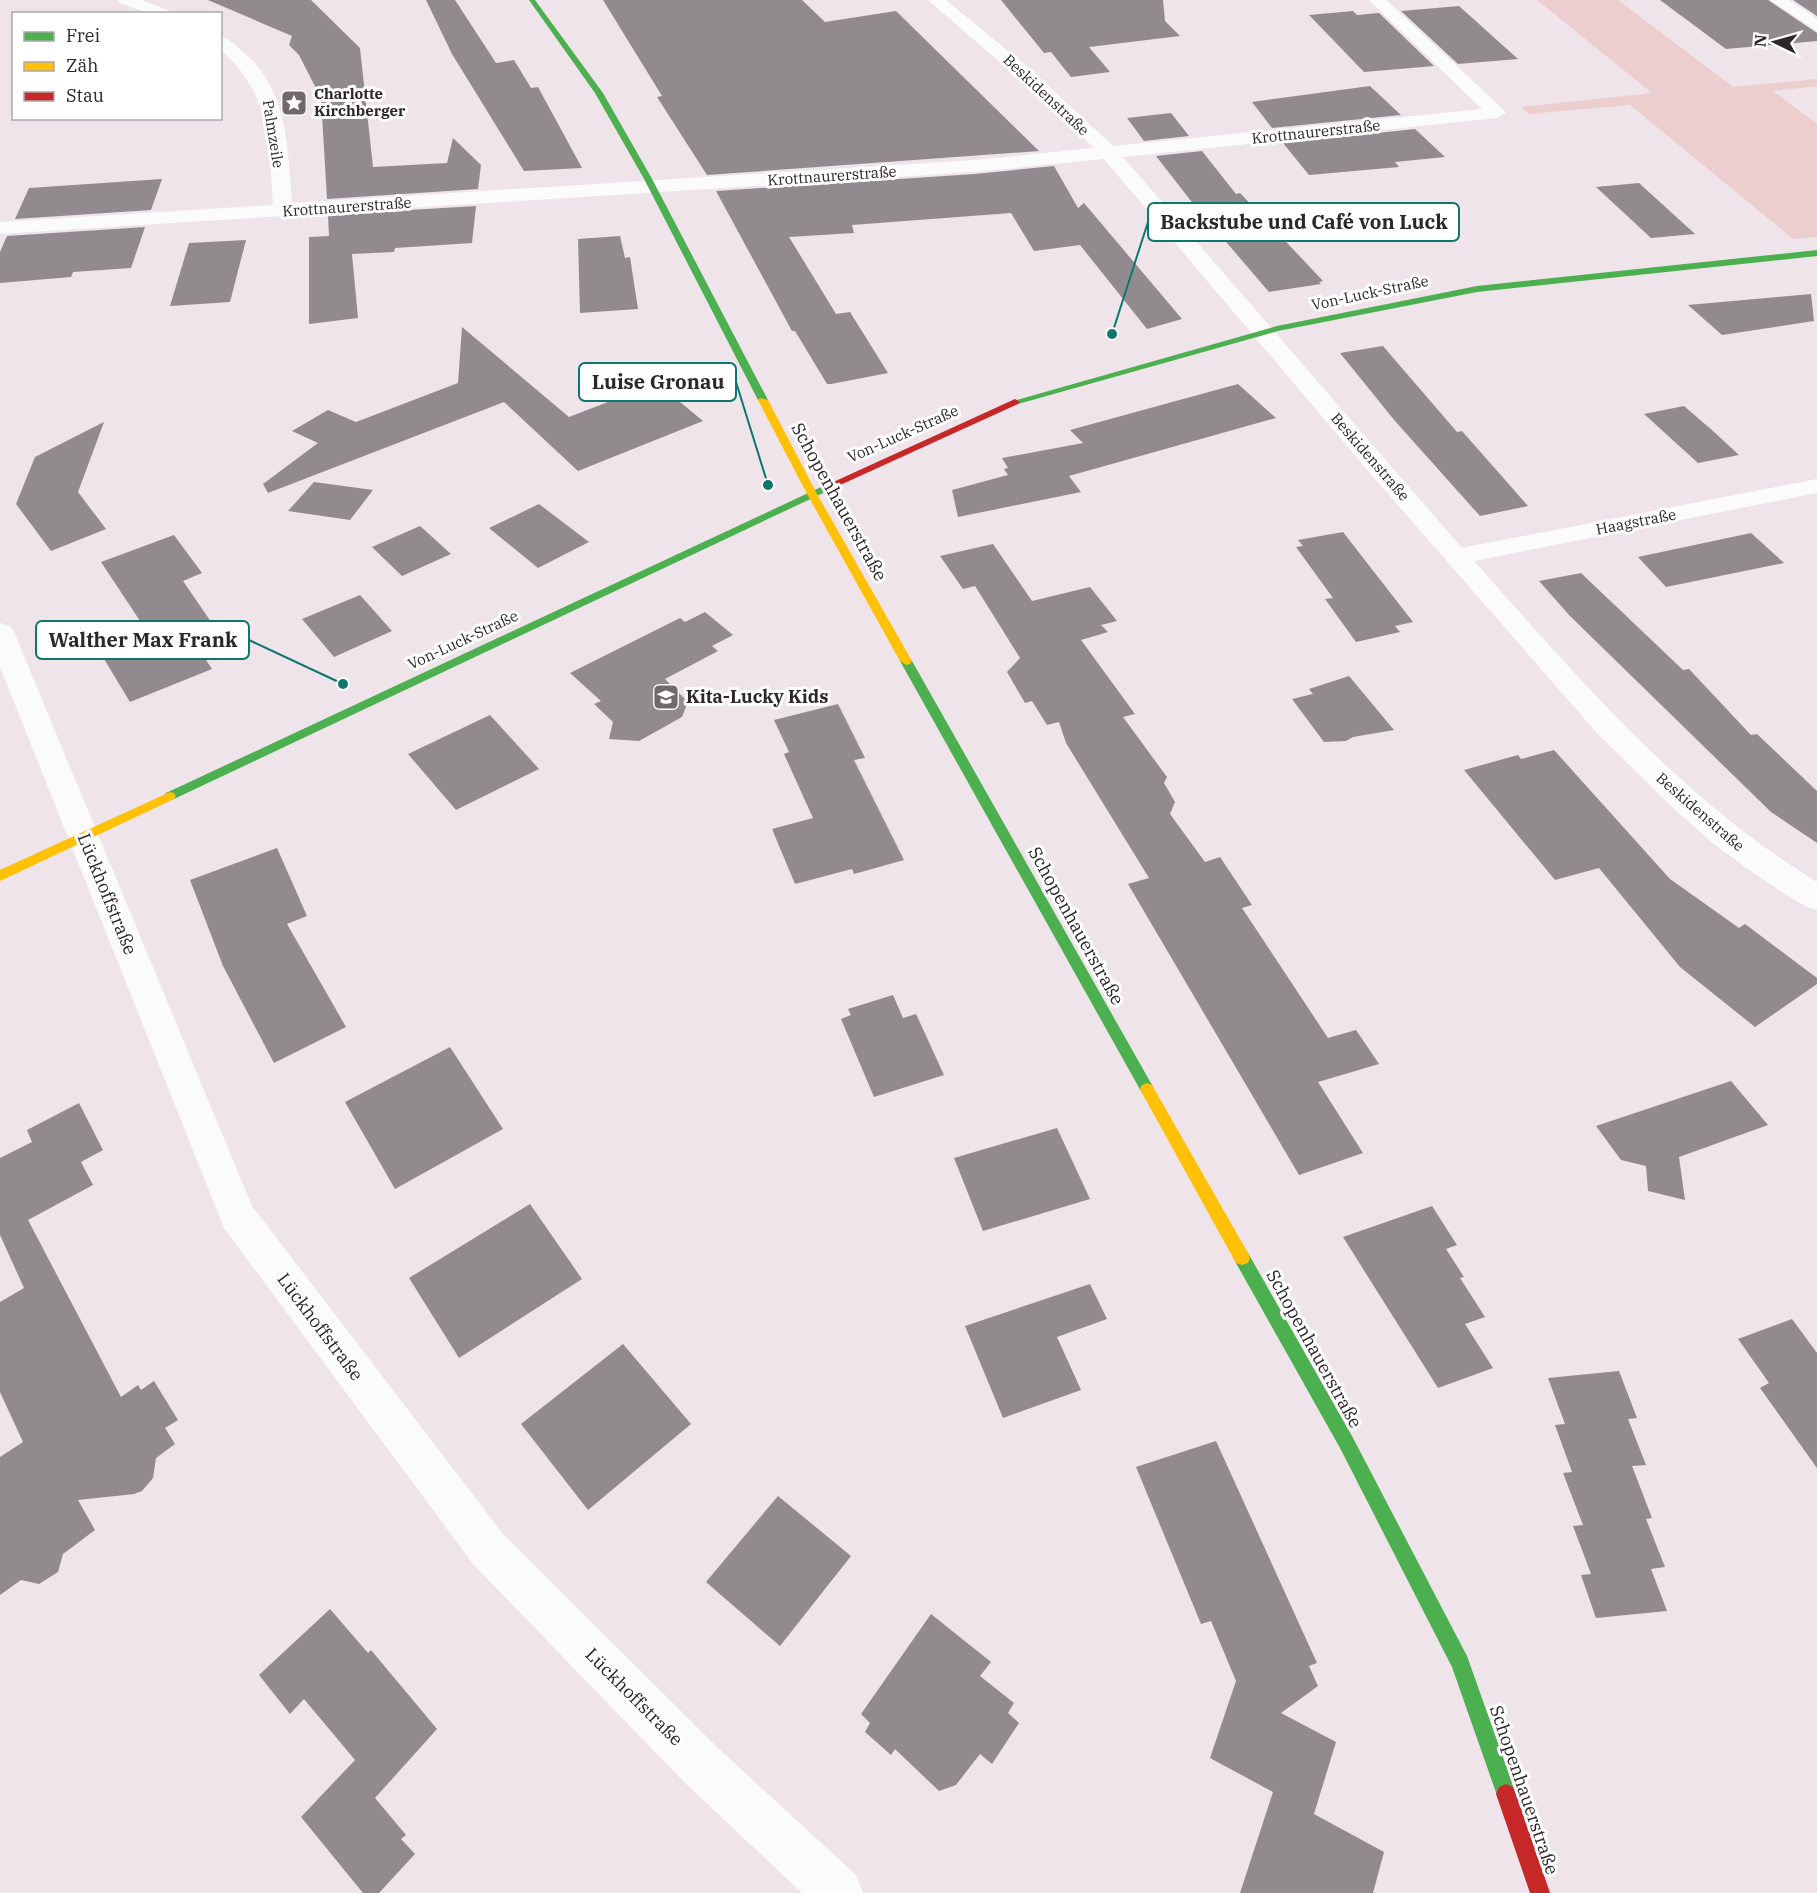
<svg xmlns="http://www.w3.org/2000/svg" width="1817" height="1893" font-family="'IBM Plex Serif',serif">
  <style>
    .green { fill: #edcece }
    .building { fill: #918b90 }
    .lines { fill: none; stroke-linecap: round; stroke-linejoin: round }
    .street { fill: #fcfbfc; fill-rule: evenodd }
    .fast { fill: #4caf50; fill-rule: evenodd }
    .slow { fill: #ffc107; fill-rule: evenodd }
    .jam { fill: #c62828; fill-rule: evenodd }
    .labels { text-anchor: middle; stroke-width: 6; stroke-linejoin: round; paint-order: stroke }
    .far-poi-label { font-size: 15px; font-weight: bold; fill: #2d262a; stroke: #fff; text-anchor: start }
    .far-street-label { font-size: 15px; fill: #2d262a; stroke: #fff }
    .street-label { font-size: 18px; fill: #2d262a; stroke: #fff }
    .poi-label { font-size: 18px; font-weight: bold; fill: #2d262a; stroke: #fff; text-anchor: start }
    .leader { fill: none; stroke: #0f766e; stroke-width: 2 }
    .callout-dot { fill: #0f766e; stroke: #fff; stroke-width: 2 }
    .callout { fill: #fff; stroke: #0f766e; stroke-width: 2 }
    .callout-label { font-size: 20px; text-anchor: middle; font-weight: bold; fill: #2d262a }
  </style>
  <rect width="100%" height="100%" fill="#eee4ea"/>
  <!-- green -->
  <polygon class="green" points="1537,0 1618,0 1733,87 1817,79 1817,86 1773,91 1817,124 1817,237 1793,239 1630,105 1529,114 1521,107 1652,93"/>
  <!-- building -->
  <g class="building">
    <polygon points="208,0 311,0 360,48 373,167 447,163 453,138 481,165 478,189 327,199 321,98 299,55 289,45 292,36"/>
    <polygon points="426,0 455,0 496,63 514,60 531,88 538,87 582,168 524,171 452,54"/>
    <polygon points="603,0 802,0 825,22 896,11 1039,151 707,175 657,97 662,96"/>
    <polygon points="1001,0 1163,0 1165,21 1180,36 1089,47 1110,72 1071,77 1051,52 1044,53"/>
    <polygon points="1660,0 1768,0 1817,33 1817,41 1726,49"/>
    <polygon points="1793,0 1817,0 1817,16"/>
    <polygon points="1459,6 1518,59 1458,64 1401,11"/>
    <polygon points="1353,11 1357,15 1379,13 1434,66 1364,72 1309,15"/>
    <polygon points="1370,86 1401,115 1272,128 1252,102"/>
    <polygon points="1171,113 1189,136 1144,141 1127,118"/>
    <polygon points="1415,129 1445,157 1395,162 1399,167 1309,175 1283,143"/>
    <polygon points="1202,151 1236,194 1240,193 1323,281 1319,282 1321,284 1269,292 1191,201 1156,156"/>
    <polygon points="1054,166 1078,208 1084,203 1182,319 1147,329 1080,245 1034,251 1011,213 852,225 854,233 789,237 836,314 850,312 888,373 831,384 827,384 795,331 792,331 716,191 975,174"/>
    <polygon points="162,179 151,210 15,219 29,188"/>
    <polygon points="1639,183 1695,234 1651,238 1596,187"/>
    <polygon points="476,206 472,243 395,248 394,252 352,254 358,318 309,324 309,237 329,236 328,215"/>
    <polygon points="145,227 131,268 73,272 71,277 0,283 0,252 7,236"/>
    <polygon points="620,236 625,258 630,257 638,309 580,313 578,239"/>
    <polygon points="246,240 230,302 170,306 189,243"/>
    <polygon points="1811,294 1814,321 1722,335 1688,305"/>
    <polygon points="462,327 569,417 657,383 703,421 578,471 504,402 268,493 263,484 318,443 292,431 328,410 356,422 458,383"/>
    <polygon points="1383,346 1457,432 1462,431 1528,506 1480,516 1395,421 1340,353"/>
    <polygon points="1238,384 1276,418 1069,476 1081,492 958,517 952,490 1008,475 1004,469 1008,468 1002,458 1083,443 1070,430"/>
    <polygon points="1684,406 1713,431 1739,455 1698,463 1644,414"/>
    <polygon points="104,422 78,492 106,529 51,551 16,504 35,457"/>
    <polygon points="314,482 373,490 350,520 288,511"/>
    <polygon points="539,504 589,542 538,568 489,528"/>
    <polygon points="420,526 451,554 402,576 372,547"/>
    <polygon points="1343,532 1413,622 1395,626 1400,632 1356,642 1325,599 1333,598 1296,547 1303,546 1298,540"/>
    <polygon points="1751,533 1784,563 1666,587 1638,557"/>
    <polygon points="174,535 202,573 183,581 229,648 204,657 212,669 130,702 104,659 135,647 131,640 148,633 101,562"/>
    <polygon points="993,544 1032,601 1090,587 1117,621 1101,625 1108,632 1081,640 1135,714 1123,717 1167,777 1164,783 1175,802 1170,814 1205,862 1220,857 1252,905 1242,908 1328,1038 1356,1030 1379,1064 1318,1082 1363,1153 1299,1175 1128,884 1149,878 1066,743 1059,722 1047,725 1032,701 1025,703 1007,672 1020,658 975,586 963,589 940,556"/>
    <polygon points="1581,573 1683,670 1689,669 1751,735 1757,734 1817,791 1817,843 1771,812 1570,616 1539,581"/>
    <polygon points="360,595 392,631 334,657 302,619"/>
    <polygon points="705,612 733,635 712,646 718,651 665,679 688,702 682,717 639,741 609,739 613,722 594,704 601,701 570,673 680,618 685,622"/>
    <polygon points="1349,676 1394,730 1353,737 1346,741 1324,742 1292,699 1313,694 1309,689"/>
    <polygon points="838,704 865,758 854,760 904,860 854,874 852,869 795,884 772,829 813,818 784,754 789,752 774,720"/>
    <polygon points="490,715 539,769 456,810 408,754"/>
    <polygon points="1554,750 1670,879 1739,928 1745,924 1817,978 1817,984 1755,1027 1680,967 1599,868 1555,880 1464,770 1518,755 1521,759"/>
    <polygon points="277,848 307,916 287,924 346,1027 274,1063 223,966 190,880"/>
    <polygon points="893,995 903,1018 916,1014 944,1075 874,1097 841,1019 851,1015 848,1009"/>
    <polygon points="450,1047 503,1129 395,1189 345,1102"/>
    <polygon points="1731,1081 1768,1125 1679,1157 1685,1200 1648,1191 1646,1166 1621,1160 1596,1126"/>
    <polygon points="79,1103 103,1150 81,1162 93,1185 28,1220 121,1397 138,1385 141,1390 154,1381 178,1420 165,1428 175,1444 156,1458 153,1478 142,1491 134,1494 78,1500 95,1530 63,1554 58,1572 39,1584 21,1580 0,1595 0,1457 23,1442 0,1392 0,1302 24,1288 0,1235 0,1158 32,1142 27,1130"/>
    <polygon points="1057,1128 1090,1199 983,1231 954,1158"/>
    <polygon points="530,1204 582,1279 459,1358 409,1278"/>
    <polygon points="1432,1206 1457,1245 1446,1249 1464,1277 1460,1278 1485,1317 1465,1324 1493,1368 1438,1388 1343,1237"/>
    <polygon points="1090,1284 1107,1319 1057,1337 1081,1390 1003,1418 965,1326"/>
    <polygon points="1792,1319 1817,1353 1817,1468 1760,1388 1769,1383 1738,1339"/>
    <polygon points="623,1344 691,1424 588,1510 521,1424"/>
    <polygon points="1619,1371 1637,1418 1628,1419 1646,1465 1632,1466 1652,1518 1646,1519 1665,1567 1651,1569 1667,1611 1596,1618 1581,1575 1591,1574 1573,1526 1583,1525 1563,1473 1572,1472 1555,1425 1565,1424 1548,1378"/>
    <polygon points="1216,1441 1317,1663 1309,1666 1318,1686 1281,1713 1336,1742 1314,1814 1384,1852 1373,1893 1240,1893 1273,1792 1210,1758 1236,1681 1211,1621 1201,1624 1136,1467"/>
    <polygon points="778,1496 851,1556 780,1646 706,1582"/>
    <polygon points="330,1609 368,1653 371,1650 437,1729 375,1798 406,1835 401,1839 415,1854 379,1893 363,1893 301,1817 355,1760 304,1699 290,1714 259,1675"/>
    <polygon points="931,1614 991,1662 980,1676 1014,1703 1008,1713 1019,1723 992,1764 980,1754 956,1785 939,1791 895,1749 891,1755 865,1732 870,1723 861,1714"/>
  </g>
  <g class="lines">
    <!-- street -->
    <g class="street">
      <polygon points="118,0 142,0 177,14 151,14 120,3"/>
      <path d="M928 0H946L1030 69 1113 146 1482 109 1369 0H1386L1503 109 1506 113 1497 118 1123 157 1462 548 1817 479V493L1474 561C1579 679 1681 799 1817 882V910L1806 907 1759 877 1715 845 1674 809 1596 732 1369 472 1104 159 975 172 0 234V222L273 205C269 144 271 92 220 50V36C229 38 236 46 243 52 288 88 288 151 292 203L975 160 1094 148 1039 96Z"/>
      <polygon points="1770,0 1789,0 1817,19 1817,31"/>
      <polygon points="0,623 10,626 14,632 252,1206 503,1534 718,1748 856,1875 863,1893 802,1893 684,1782 473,1564 224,1228 0,667"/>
    </g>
    <!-- fast -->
    <g class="fast">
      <polygon points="529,0 535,0 603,93 651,177 768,400 766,402 758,400 643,177 595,93"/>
      <polygon points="1817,250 1817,256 1477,292 1278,331 1018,404 1010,402 1277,326 1477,286"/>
      <polygon points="834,481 839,484 838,486 174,799 166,799 164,796 166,793"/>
      <polygon points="906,657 912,661 1152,1085 1154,1089 1152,1093 1147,1095 1142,1093 900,661"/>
      <polygon points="1242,1251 1248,1253 1352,1436 1467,1656 1516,1794 1513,1801 1506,1804 1499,1801 1452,1667 1340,1448 1236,1263 1234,1258 1236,1253"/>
    </g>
    <!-- slow -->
    <g class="slow">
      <polygon points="760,398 768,400 817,494 912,661 910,664 906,665 900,661 807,494 758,400"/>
      <polygon points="170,792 174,793 176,796 174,799 0,881 0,870"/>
      <polygon points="1147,1083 1152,1085 1248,1253 1250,1258 1248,1263 1242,1265 1236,1263 1142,1093 1140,1089 1142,1085"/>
    </g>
    <!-- jam -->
    <g class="jam">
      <polygon points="1015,399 1020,402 1018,404 838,486 834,487 829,484"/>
      <polygon points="1506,1784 1513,1787 1516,1794 1550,1893 1530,1893 1496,1794 1499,1787"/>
    </g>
  </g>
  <!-- icons -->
  <defs>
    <symbol id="sight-square" viewBox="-11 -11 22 22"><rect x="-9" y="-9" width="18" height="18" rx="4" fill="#71686d" stroke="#fff"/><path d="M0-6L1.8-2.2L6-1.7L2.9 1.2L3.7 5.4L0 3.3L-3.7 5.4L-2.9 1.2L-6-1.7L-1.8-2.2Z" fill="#fff"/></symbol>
    <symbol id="school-square" viewBox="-11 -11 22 22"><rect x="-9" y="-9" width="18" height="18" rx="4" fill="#71686d" stroke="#fff"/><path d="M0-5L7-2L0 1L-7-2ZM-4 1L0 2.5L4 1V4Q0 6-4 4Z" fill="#fff"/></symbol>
  </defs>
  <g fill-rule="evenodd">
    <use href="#sight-square" x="279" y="88" width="30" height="30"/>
    <use href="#school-square" x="651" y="682" width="30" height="30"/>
  </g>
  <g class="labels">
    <!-- far-poi labels -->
    <g class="far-poi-label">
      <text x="314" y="99">Charlotte<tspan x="314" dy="17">Kirchberger</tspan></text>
    </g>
    <!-- far-street labels -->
    <g class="far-street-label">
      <text transform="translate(1046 95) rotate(43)" y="5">Beskidenstraße</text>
      <text transform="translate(1316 132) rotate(-6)" y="5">Krottnaurerstraße</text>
      <text transform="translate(273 134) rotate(81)" y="5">Palmzeile</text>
      <text transform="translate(832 176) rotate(-4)" y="5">Krottnaurerstraße</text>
      <text transform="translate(347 207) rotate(-4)" y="5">Krottnaurerstraße</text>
      <text transform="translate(1370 293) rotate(-12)" y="5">Von-Luck-Straße</text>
      <text transform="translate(903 434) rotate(-24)" y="5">Von-Luck-Straße</text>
      <text transform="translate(1370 457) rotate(49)" y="5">Beskidenstraße</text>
      <text transform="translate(1636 522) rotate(-11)" y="5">Haagstraße</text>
      <text transform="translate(463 640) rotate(-25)" y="5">Von-Luck-Straße</text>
      <text transform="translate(1700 812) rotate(41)" y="5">Beskidenstraße</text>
    </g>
    <!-- street labels -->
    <g class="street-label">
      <text transform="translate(839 502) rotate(61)" y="6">Schopenhauerstraße</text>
      <text transform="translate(107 894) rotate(68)" y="6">Lückhoffstraße</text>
      <text transform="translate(1076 926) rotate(61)" y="6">Schopenhauerstraße</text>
      <text transform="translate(320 1327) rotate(53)" y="6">Lückhoffstraße</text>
      <text transform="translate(1314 1349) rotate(61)" y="6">Schopenhauerstraße</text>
      <text transform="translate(634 1697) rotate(45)" y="6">Lückhoffstraße</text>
      <text transform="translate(1524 1790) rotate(71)" y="6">Schopenhauerstraße</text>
    </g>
    <!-- poi labels -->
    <g class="poi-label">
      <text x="686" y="703">Kita-Lucky Kids</text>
    </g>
  </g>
  <!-- callouts -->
  <path class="leader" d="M1112 334L1148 222M768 485L736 382M343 684L249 640"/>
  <g class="callout-dot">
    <circle cx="1112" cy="334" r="6"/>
    <circle cx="768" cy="485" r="6"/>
    <circle cx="343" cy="684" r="6"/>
  </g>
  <g class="callout">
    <rect x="1148" y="203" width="311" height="38" rx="6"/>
    <rect x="579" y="363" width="157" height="38" rx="6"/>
    <rect x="36" y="621" width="213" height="38" rx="6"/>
  </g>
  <g class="callout-label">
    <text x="1304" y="229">Backstube und Café von Luck</text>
    <text x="658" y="389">Luise Gronau</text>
    <text x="143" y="647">Walther Max Frank</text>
  </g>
  <!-- legend -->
  <rect x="12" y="12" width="210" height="108" fill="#ffffff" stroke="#aba8aa" stroke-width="1.5"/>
  <rect x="24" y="32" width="30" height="9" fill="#4caf50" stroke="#aba8aa" stroke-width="1.5"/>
  <text x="66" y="42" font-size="18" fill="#2d262a">Frei</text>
  <rect x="24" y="62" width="30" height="9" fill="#ffc107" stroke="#aba8aa" stroke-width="1.5"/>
  <text x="66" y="72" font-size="18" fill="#2d262a">Zäh</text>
  <rect x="24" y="92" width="30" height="9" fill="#c62828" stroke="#aba8aa" stroke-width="1.5"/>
  <text x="66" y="102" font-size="18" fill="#2d262a">Stau</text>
  <!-- north arrow -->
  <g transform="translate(1775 42) rotate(275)" stroke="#ffffff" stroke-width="4.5" paint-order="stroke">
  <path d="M0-4.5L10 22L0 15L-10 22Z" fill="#2d262a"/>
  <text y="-9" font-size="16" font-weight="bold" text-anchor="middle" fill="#2d262a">N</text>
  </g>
</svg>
